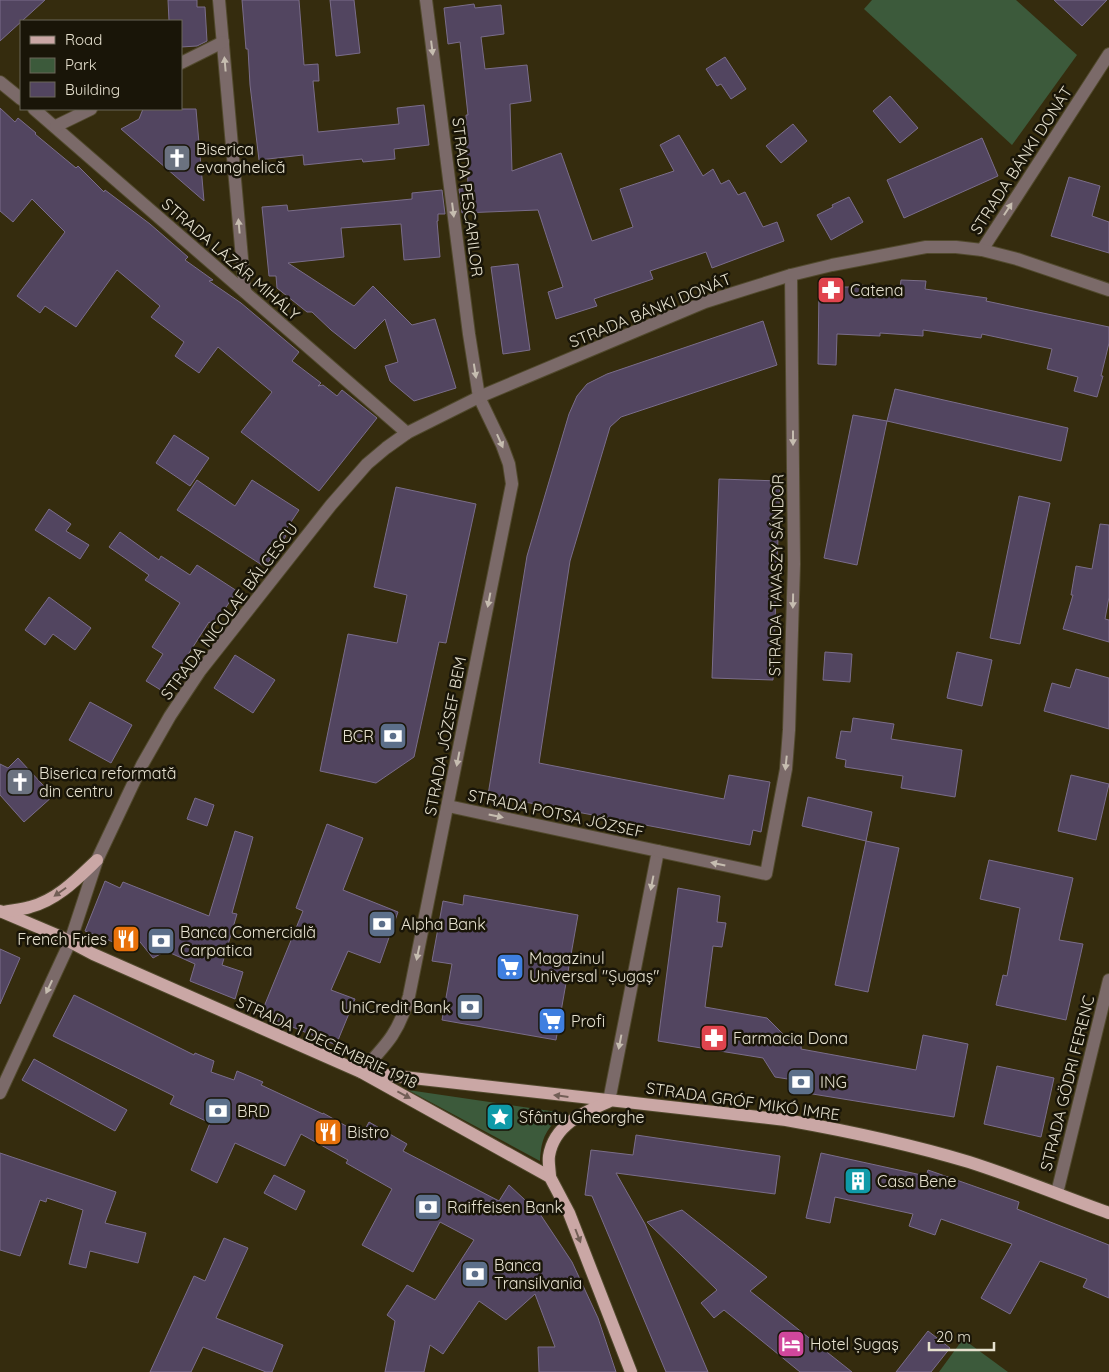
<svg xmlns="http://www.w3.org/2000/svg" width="1109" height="1372" font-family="Quicksand,sans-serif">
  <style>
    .green { fill: #3c5a3b }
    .building { fill: #524560; stroke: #7a6d8a }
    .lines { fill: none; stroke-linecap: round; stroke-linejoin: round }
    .minor-casing { stroke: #51492d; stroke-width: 14 }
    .major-casing { stroke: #51492d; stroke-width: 14 }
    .minor { stroke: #7b6a69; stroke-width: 12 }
    .major { stroke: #caa7a5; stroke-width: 12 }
    .oneway { fill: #c6bdb0 }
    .oneway2 { fill: #725e56 }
    .labels { text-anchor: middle; stroke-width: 5; stroke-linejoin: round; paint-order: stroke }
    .poi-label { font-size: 16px; fill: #e6e1cf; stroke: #191508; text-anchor: start }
    .street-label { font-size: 16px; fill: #e6e1cf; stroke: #191508 }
  </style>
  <rect width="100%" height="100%" fill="#352c0e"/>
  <!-- green -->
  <g class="green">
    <polygon points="872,0 1016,0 1077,55 1012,145 864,9"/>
    <path d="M408 1090 564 1113C547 1128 541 1137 540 1161Z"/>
    <polygon points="963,1339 1008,1372 939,1372"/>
  </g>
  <!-- building -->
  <g class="building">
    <polygon points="0,0 45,0 0,41"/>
    <polygon points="168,0 197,0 197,7 205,7 207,41 197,46 181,47 181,21 169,21"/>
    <polygon points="242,0 299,0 304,65 318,64 319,81 313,81 318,132 399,124 397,108 424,105 429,145 394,149 395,159 363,162 362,159 304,165 303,155 259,160 250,85 248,49 246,49"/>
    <polygon points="330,0 354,0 360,53 336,56"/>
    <polygon points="1054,0 1107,0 1082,26"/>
    <polygon points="474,4 475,8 501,5 504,34 481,37 485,69 527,65 531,101 510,104 512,171 561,153 592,241 633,227 620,189 674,171 660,145 679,135 703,176 713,169 721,184 729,180 738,195 745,192 763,227 777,222 784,241 712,268 706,252 650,271 653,279 594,299 597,306 556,319 548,292 563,287 538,210 462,213 459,189 468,188 466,115 468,115 460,42 448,44 444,8"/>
    <polygon points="725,57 746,89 731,99 721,84 717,86 706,69"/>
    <polygon points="890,96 918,128 900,143 873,111"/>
    <polygon points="0,108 15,122 18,118 36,133 35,134 76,168 78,166 104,192 105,190 150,224 188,257 185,260 213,280 209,281 241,303 299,352 292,361 321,383 318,386 323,385 337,396 342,390 377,418 319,491 241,432 272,392 218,347 199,373 175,356 184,342 151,317 160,306 117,270 76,327 45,306 40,313 17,296 65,232 32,199 13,222 0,211"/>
    <polygon points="143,109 196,109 204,201 121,129 139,119"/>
    <polygon points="793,124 807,141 781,163 766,146"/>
    <polygon points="982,138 998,176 904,218 887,180"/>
    <polygon points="1069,177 1100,186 1092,216 1109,222 1109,253 1051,236"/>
    <polygon points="442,190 445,214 438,214 438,221 437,221 440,257 404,260 401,224 341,228 344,257 288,263 354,306 373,286 412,325 435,319 456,388 414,401 390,381 385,366 398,362 385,319 355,349 331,330 312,312 307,312 277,288 276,276 269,276 262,207 287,205 288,211 412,199 412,193"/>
    <polygon points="849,197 863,222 831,240 817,215 833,207 832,205"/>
    <polygon points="518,264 530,350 503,354 491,267"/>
    <polygon points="901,280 926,281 925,289 987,298 986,301 1109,327 1109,343 1101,376 1103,376 1097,397 1074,391 1078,377 1047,369 1052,349 982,334 981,338 923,330 923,336 880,333 880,336 837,334 836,365 818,364 819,287 859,287 859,285 900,288"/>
    <polygon points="763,321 777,365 621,417 610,427 570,561 539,763 724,799 729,775 770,782 761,832 753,830 750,845 488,795 527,556 569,414 577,396 587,384 607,374"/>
    <polygon points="895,389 1068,428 1061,461 887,421"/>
    <polygon points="853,415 887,421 857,565 824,558"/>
    <polygon points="174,435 209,458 190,486 156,463"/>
    <polygon points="719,479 780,481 773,680 712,678"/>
    <polygon points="197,480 235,506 252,480 299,510 283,534 286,536 265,567 177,510"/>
    <polygon points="396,487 476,504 446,643 439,642 414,757 376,783 320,771 348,634 397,643 407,595 374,587"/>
    <polygon points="1019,496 1050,503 1020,644 990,638"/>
    <polygon points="49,509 71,524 66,531 89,545 80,559 35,530"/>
    <polygon points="1100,524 1109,525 1109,597 1105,619 1109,620 1109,642 1063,629 1073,595 1071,595 1076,566 1092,569"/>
    <polygon points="120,532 159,560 161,556 190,575 197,565 237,591 214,625 209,622 164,692 146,681 163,654 152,647 180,603 145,580 149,575 109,547"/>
    <polygon points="49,597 91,628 75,650 53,634 45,645 25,630"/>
    <polygon points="825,652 852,654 850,682 823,680"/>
    <polygon points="957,652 992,660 982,706 947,698"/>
    <polygon points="235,655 275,680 253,713 214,688"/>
    <polygon points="1076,669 1109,678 1109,729 1044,711 1052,683 1070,688"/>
    <polygon points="90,702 132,725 111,763 69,740"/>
    <polygon points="853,718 894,724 891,739 962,750 955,797 901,788 903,776 845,767 846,760 836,758 841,731 851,732"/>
    <polygon points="18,758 53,796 24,822 0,795 0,764 8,768"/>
    <polygon points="1071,775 1109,784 1096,840 1058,831"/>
    <polygon points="808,797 872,812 866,841 802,826"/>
    <polygon points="195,798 214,805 207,826 187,819"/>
    <polygon points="327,824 363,838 343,890 398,912 380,963 348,951 331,990 355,999 336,1045 261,1014 303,911 296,908"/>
    <polygon points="235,831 253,837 232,913 237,914 222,965 243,972 235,999 190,981 195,964 166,951 153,958 132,932 126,947 85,931 105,881 120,888 123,882 209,916"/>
    <polygon points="866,841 899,848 868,992 835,985"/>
    <polygon points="989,860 1073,878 1059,940 1083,944 1066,1020 996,1005 1003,975 1007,976 1020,908 980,899"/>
    <polygon points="678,888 720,896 717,922 726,923 722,947 713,946 705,1007 767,1018 786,1037 802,1040 801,1049 916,1070 923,1035 968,1044 954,1117 794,1091 794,1080 775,1077 763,1058 658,1041"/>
    <polygon points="464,895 578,915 556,1040 442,1020 452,964 432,961 443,901 463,905"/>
    <polygon points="0,949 20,958 0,1004"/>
    <polygon points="74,995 194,1055 195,1053 214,1061 211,1072 234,1080 237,1071 263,1082 261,1085 323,1114 323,1113 362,1135 369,1122 407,1144 403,1151 499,1201 509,1185 540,1214 572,1262 598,1318 616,1372 539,1372 538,1347 555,1347 535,1294 506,1320 479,1301 443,1354 430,1345 424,1372 385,1372 395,1321 387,1315 407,1285 435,1300 474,1240 440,1222 413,1272 362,1245 392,1189 346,1163 348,1160 301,1134 285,1166 235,1143 217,1183 191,1170 210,1123 170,1104 174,1096 53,1036"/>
    <polygon points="34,1059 127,1110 115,1131 22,1080"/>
    <polygon points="997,1066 1054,1078 1041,1137 984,1124"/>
    <polygon points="636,1135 780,1156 775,1194 616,1173 645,1224 708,1372 666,1372 592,1196 585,1195 591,1150 633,1155"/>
    <polygon points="0,1153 116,1192 105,1223 146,1233 138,1263 90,1251 86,1268 69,1264 83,1210 47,1198 46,1202 40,1200 20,1256 0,1250"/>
    <polygon points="821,1153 926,1176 928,1170 1019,1202 1017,1209 1109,1245 1109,1298 1083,1287 1087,1279 1040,1261 1010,1314 981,1298 1012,1244 941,1219 935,1235 909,1226 913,1214 835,1197 830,1223 806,1218"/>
    <polygon points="274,1175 305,1191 296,1210 264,1193"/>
    <polygon points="682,1210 767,1277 750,1291 852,1372 800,1372 724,1310 714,1318 701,1303 717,1290 647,1222"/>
    <polygon points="224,1238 248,1248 216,1318 283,1345 272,1372 266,1372 203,1347 191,1372 150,1372 194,1276 205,1281"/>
    <polygon points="928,1331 950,1348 931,1372 896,1372"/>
  </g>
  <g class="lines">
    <defs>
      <g id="minor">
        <polyline points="219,0 245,292"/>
        <polyline points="181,63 223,42"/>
        <polyline points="0,82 21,99"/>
        <polyline points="34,109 407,433"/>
        <polyline points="56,126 91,109"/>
        <polyline points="982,250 1109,54"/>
        <polyline points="448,806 658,851 609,1101"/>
        <polyline points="658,851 766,874 786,769 789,730 794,564 791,275"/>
        <path d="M361 1072C386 1045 399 1033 409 996L512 484 509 464 502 445 479 397 469 334 426 0"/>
        <polyline points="0,1093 70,942 97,860 142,765 170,716 200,671 331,505 367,464 386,448 407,433 479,397 705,302 791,275 832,265 926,247 956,247 982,250 1017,259 1109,290"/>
        <polyline points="1057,1193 1109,980"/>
      </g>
      <g id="major">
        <polyline points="0,911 59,936 93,954 361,1072 550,1177 569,1213 631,1372"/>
        <path d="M3 912C12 910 21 910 30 907 57 900 77 879 97 860"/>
        <path d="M368 1073 786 1120C848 1131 909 1144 969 1162 1016 1177 1062 1196 1109 1213"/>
        <path d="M550 1177C550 1170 548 1163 549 1156 554 1125 582 1113 608 1102"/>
      </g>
    </defs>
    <!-- minor casing -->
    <use href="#minor" class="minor-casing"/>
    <!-- major casing -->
    <use href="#major" class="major-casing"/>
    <!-- minor -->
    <use href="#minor" class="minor"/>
    <!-- major -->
    <use href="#major" class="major"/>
  </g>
  <!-- one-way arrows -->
  <defs><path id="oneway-solid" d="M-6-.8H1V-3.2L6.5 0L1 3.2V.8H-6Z" transform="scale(1.25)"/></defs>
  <g class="oneway">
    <use href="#oneway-solid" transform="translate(432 48) rotate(83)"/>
    <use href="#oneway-solid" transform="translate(225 64) rotate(-95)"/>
    <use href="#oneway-solid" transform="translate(1008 209) rotate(-57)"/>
    <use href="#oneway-solid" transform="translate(453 210) rotate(83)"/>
    <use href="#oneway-solid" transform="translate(239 226) rotate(-95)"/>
    <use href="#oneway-solid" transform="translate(475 371) rotate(81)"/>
    <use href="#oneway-solid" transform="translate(793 438) rotate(90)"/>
    <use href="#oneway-solid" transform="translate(500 441) rotate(66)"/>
    <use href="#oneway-solid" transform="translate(489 600) rotate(101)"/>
    <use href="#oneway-solid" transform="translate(793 601) rotate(91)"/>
    <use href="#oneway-solid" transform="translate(458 759) rotate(101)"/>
    <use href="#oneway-solid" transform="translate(786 763) rotate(96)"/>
    <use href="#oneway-solid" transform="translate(496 816) rotate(12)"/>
    <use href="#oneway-solid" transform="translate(718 864) rotate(-168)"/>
    <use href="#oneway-solid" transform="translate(652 883) rotate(101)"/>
    <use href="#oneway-solid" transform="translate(418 953) rotate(102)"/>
    <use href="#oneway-solid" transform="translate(49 987) rotate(115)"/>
    <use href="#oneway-solid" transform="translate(620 1042) rotate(101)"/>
  </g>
  <g class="oneway2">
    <use href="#oneway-solid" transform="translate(60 892) rotate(145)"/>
    <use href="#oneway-solid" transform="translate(404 1095) rotate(28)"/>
    <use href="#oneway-solid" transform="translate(561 1096) rotate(-173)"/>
    <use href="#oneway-solid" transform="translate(578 1236) rotate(69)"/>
  </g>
  <!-- icons -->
  <defs>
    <symbol id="church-square" viewBox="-11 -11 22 22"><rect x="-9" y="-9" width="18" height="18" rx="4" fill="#6b7280" stroke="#191508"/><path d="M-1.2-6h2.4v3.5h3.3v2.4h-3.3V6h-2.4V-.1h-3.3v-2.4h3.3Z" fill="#fff"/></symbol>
    <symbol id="pharmacy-square" viewBox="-11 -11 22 22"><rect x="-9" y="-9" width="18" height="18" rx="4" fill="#e0444e" stroke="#191508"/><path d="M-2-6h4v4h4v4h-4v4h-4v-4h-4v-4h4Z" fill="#fff"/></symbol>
    <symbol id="bank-square" viewBox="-11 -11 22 22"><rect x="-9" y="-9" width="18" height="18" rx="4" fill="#5c6f8a" stroke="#191508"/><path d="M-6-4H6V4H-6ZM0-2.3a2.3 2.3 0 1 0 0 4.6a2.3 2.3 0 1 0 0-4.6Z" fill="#fff"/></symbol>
    <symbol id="restaurant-square" viewBox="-11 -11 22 22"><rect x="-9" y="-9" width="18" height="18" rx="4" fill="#e8710a" stroke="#191508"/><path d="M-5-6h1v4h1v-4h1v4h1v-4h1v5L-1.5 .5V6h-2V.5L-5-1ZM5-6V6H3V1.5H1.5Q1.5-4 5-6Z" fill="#fff"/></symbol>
    <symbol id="supermarket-square" viewBox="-11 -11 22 22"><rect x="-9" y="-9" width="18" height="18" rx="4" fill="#3f7fe0" stroke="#191508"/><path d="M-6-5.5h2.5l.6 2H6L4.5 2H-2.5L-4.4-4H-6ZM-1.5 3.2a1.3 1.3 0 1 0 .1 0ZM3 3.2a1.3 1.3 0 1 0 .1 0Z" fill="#fff"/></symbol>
    <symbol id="sight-square" viewBox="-11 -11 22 22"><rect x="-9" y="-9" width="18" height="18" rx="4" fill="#0f9aa8" stroke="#191508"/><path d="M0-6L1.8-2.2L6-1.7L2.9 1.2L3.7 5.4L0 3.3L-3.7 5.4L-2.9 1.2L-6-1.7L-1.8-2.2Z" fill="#fff"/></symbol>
    <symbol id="building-square" viewBox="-11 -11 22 22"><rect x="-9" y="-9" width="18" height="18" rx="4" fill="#0f9aa8" stroke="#191508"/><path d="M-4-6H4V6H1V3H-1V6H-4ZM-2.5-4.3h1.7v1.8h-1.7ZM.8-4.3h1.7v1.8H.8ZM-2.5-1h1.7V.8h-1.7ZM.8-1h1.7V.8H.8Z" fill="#fff"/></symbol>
    <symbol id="hotel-square" viewBox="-11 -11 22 22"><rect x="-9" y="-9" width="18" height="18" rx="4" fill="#d1479c" stroke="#191508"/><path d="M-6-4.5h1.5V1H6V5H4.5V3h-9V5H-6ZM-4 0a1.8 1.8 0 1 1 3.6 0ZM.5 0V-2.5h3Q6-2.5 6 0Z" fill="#fff"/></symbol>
  </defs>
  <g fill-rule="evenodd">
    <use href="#church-square" x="161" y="142" width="32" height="32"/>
    <use href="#pharmacy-square" x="815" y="274" width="32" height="32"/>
    <use href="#bank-square" x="377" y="720" width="32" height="32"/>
    <use href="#church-square" x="4" y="766" width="32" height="32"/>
    <use href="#bank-square" x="366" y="908" width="32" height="32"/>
    <use href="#restaurant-square" x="110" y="923" width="32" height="32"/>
    <use href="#bank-square" x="145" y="925" width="32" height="32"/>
    <use href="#supermarket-square" x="494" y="951" width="32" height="32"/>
    <use href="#bank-square" x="454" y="991" width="32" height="32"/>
    <use href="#supermarket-square" x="536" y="1005" width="32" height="32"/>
    <use href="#pharmacy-square" x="698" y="1022" width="32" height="32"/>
    <use href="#bank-square" x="785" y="1066" width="32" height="32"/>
    <use href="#bank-square" x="202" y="1095" width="32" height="32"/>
    <use href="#sight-square" x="484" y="1101" width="32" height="32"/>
    <use href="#restaurant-square" x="312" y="1116" width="32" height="32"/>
    <use href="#building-square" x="842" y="1165" width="32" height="32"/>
    <use href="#bank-square" x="412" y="1191" width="32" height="32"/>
    <use href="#bank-square" x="459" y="1258" width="32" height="32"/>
    <use href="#hotel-square" x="775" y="1328" width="32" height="32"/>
  </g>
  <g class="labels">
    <!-- poi labels -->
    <g class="poi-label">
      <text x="196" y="155">Biserica<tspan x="196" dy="18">evanghelică</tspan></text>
      <text x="850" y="296">Catena</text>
      <text x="374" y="742" text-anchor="end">BCR</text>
      <text x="39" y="779">Biserica reformată<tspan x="39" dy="18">din centru</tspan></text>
      <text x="401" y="930">Alpha Bank</text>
      <text x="180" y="938">Banca Comercială<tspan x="180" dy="18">Carpatica</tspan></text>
      <text x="107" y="945" text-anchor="end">French Fries</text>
      <text x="529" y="964">Magazinul<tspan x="529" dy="18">Universal "Șugaș"</tspan></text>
      <text x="451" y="1013" text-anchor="end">UniCredit Bank</text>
      <text x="571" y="1027">Profi</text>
      <text x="733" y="1044">Farmacia Dona</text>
      <text x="820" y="1088">ING</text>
      <text x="237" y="1117">BRD</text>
      <text x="519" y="1123">Sfântu Gheorghe</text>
      <text x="347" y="1138">Bistro</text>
      <text x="877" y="1187">Casa Bene</text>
      <text x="447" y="1213">Raiffeisen Bank</text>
      <text x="494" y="1271">Banca<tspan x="494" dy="18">Transilvania</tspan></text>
      <text x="810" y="1350">Hotel Șugaș</text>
    </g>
    <!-- street labels -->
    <g class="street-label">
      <text transform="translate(1021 160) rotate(-57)" y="6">STRADA BÁNKI DONÁT</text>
      <text transform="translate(468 197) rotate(83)" y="6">STRADA PESCARILOR</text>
      <text transform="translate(231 259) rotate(41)" y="6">STRADA LÁZÁR MIHÁLY</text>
      <text transform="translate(650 310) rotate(-22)" y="6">STRADA BÁNKI DONÁT</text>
      <text transform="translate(776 575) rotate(-89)" y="6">STRADA TAVASZY SÁNDOR</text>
      <text transform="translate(229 611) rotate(-53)" y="6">STRADA NICOLAE BĂLCESCU</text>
      <text transform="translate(445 736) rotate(-79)" y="6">STRADA JÓZSEF BEM</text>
      <text transform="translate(556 813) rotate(12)" y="6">STRADA POTSA JÓZSEF</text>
      <text transform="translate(327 1042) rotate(25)" y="6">STRADA 1 DECEMBRIE 1918</text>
      <text transform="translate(1067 1083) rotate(-76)" y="6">STRADA GÖDRI FERENC</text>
      <text transform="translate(743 1101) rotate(8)" y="6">STRADA GRÓF MIKÓ IMRE</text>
    </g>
  </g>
  <!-- legend -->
  <rect x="20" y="20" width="162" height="90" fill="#191508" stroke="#6b6758"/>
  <rect x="30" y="36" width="25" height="8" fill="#caa7a5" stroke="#6b6758"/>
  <text x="65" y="45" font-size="15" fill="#e6e1cf">Road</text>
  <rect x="30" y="58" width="25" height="15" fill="#3c5a3b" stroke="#6b6758"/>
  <text x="65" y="70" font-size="15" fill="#e6e1cf">Park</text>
  <rect x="30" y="82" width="25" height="15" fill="#524560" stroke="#6b6758"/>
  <text x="65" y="95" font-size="15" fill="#e6e1cf">Building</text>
  <!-- scale -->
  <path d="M929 1342v8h65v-8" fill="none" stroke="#e6e1cf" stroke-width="2.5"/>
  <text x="936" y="1342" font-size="15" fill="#e6e1cf" stroke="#191508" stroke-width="4" paint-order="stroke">20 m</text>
</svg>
